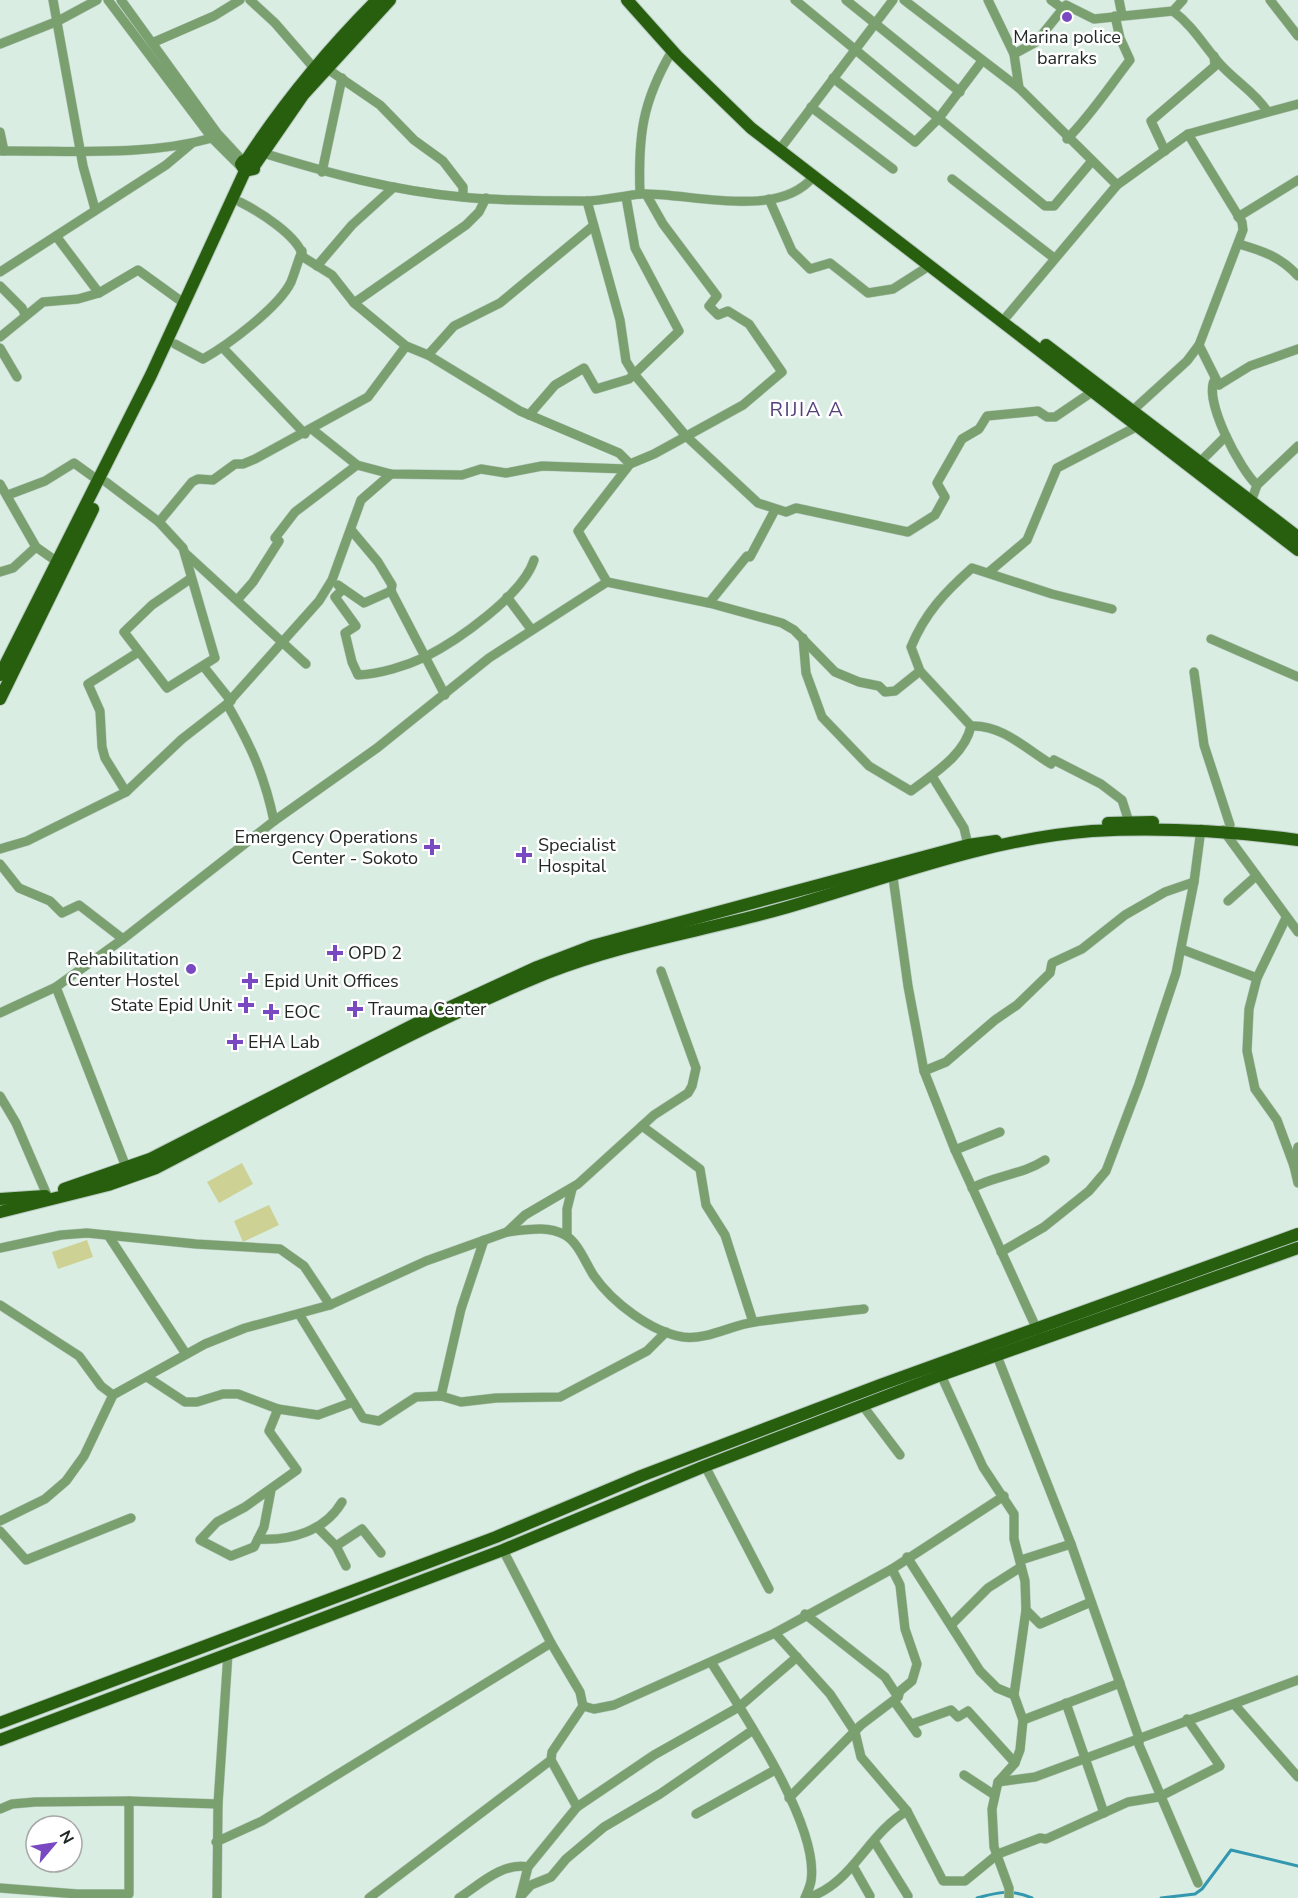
<svg xmlns="http://www.w3.org/2000/svg" width="1298" height="1898" font-family="'Nunito Sans',sans-serif">
  <style>
    .green { fill: #cdd193 }
    .lines { fill: none; stroke-linecap: round; stroke-linejoin: round }
    .stream { stroke: #3397b0; stroke-width: 3 }
    .minor-casing { stroke: #b8cac1; stroke-width: 10 }
    .major-casing { stroke: #b8cac1; stroke-width: 14 }
    .minor { stroke: #7ba06f; stroke-width: 9 }
    .major { stroke: #285f0f; stroke-width: 12 }
    .poi-dot { fill: #7849c1; stroke: #fff; stroke-width: 2 }
    .labels { text-anchor: middle; stroke-width: 5; stroke-linejoin: round; paint-order: stroke }
    .poi-label { font-size: 18px; fill: #222925; stroke: #fff; text-anchor: start }
    .neighbourhood-label { font-size: 20px; letter-spacing: 1.5px; fill: #54407c; stroke: #fff }
  </style>
  <rect width="100%" height="100%" fill="#d9ede3"/>
  <!-- green -->
  <g class="green">
    <polygon points="242,1163 253,1184 219,1203 207,1182"/>
    <polygon points="269,1205 279,1225 243,1242 234,1221"/>
    <polygon points="87,1240 93,1257 58,1269 52,1252"/>
  </g>
  <g class="lines">
    <!-- stream -->
    <g class="stream">
      <path d="M977 1898C998 1892 1011 1889 1032 1898"/>
      <polyline points="1161,1898 1195,1894 1202,1889 1231,1850 1298,1866"/>
    </g>
    <defs>
      <g id="minor">
        <polyline points="53,0 83,166 95,209"/>
        <polyline points="108,0 212,138 243,169"/>
        <polyline points="121,0 217,133 243,161"/>
        <polyline points="250,0 275,23 314,68"/>
        <polyline points="795,0 1045,206 1054,206 1092,161"/>
        <polyline points="846,0 960,92"/>
        <polyline points="904,0 1019,88 1117,185"/>
        <polyline points="988,0 1014,54 1019,88"/>
        <polyline points="1051,0 1062,8"/>
        <polyline points="1119,0 1122,15"/>
        <polyline points="1270,0 1298,36"/>
        <path d="M1173 11C1193 26 1204 46 1220 64 1235 81 1255 92 1267 111"/>
        <polyline points="152,43 214,16 240,0"/>
        <polyline points="0,44 58,21 97,0"/>
        <polyline points="1014,54 1036,42 1066,5 1094,19 1173,11 1183,0"/>
        <polyline points="326,68 380,105 414,140 443,161 463,187 463,197"/>
        <polyline points="833,78 915,142 939,118 982,61"/>
        <polyline points="811,107 893,169"/>
        <polyline points="0,132 4,151"/>
        <path d="M1067 139C1091 115 1109 87 1130 60L1120 38 1115 16"/>
        <polyline points="783,145 893,0"/>
        <path d="M0 151C69 150 144 157 212 138"/>
        <polyline points="1165,151 1151,121 1215,66 1214,56"/>
        <path d="M263 153C328 173 394 191 462 197 502 201 545 201 585 201 604 201 624 195 643 194 691 193 778 220 813 177"/>
        <polyline points="322,172 342,78"/>
        <polyline points="952,179 1054,258"/>
        <path d="M640 194C638 136 642 102 672 51"/>
        <polyline points="769,199 792,251 810,269 830,263 868,293 893,289 929,266"/>
        <polyline points="587,201 620,320 626,361 634,374 686,436 758,503 786,512 796,508 908,532 935,515 945,497 937,483 962,439 979,429 987,416 1038,411 1047,417 1055,417 1092,392"/>
        <path d="M240 202C258 211 299 236 303 257L332 275 354 303 406 346 428 355 520 411 619 453 630 464"/>
        <polyline points="1238,217 1298,180"/>
        <polyline points="56,236 99,293"/>
        <path d="M1239 244C1263 251 1281 257 1298 276"/>
        <polyline points="317,266 352,225 394,187"/>
        <polyline points="0,272 166,165 191,144"/>
        <polyline points="0,286 22,308 25,314"/>
        <polyline points="354,303 466,225 479,212 486,198"/>
        <polyline points="1007,316 1117,185 1188,134 1298,104"/>
        <polyline points="0,337 43,302 78,299 99,293 138,270 185,304"/>
        <path d="M175 344 203 359C228 345 279 307 291 282 295 272 298 261 302 251"/>
        <polyline points="1199,345 1218,383"/>
        <polyline points="0,348 17,377"/>
        <polyline points="223,348 305,434"/>
        <polyline points="428,355 454,326 500,303 593,226"/>
        <path d="M1219 385 1215 379C1202 399 1241 471 1257 485"/>
        <polyline points="1219,385 1250,366 1298,349"/>
        <polyline points="1132,411 1187,361 1199,345 1243,230 1242,222 1188,134"/>
        <polyline points="529,415 555,385 584,368 596,389 629,379 679,331 635,248 626,197"/>
        <polyline points="313,430 357,465 391,474 462,475 481,469 506,473 542,466 626,469"/>
        <polyline points="1200,462 1226,436"/>
        <polyline points="106,482 159,522 183,548 215,658 167,688 124,632 152,605 190,579"/>
        <polyline points="0,484 36,547 56,561"/>
        <polyline points="8,495 45,481 74,463 99,481"/>
        <polyline points="1251,502 1257,485 1298,446"/>
        <polyline points="159,522 192,482 198,479 213,480 235,464 243,464 255,459 368,397 406,346"/>
        <polyline points="352,531 378,562 392,585 391,591"/>
        <polyline points="185,553 306,664"/>
        <polyline points="0,572 13,568 36,547"/>
        <polyline points="989,572 1027,540 1057,468 1136,427"/>
        <polyline points="607,582 578,531 630,464 654,454 743,405 782,372 749,324 728,311 718,315 709,306 717,296 663,224 646,194"/>
        <polyline points="338,585 364,603 391,591 445,695"/>
        <path d="M343 589 335 597 356 626 345 633 352 662 358 675C380 674 406 666 425 657 457 641 523 595 534 560"/>
        <polyline points="507,597 531,629"/>
        <polyline points="238,599 253,582 279,541 275,538 295,512 357,465"/>
        <polyline points="709,603 747,556 750,557 775,510"/>
        <path d="M803 638 806 673 822 717 869 766 911 791C933 774 965 755 971 726L920 671 911 647C925 613 945 592 972 568L1052 594 1112 609"/>
        <polyline points="1211,639 1298,677"/>
        <polyline points="204,667 231,701"/>
        <polyline points="1194,672 1204,745 1230,825"/>
        <path d="M227 704C251 746 264 774 274 821"/>
        <path d="M971 726C1001 724 1026 749 1051 764L1054 760 1101 784 1122 800 1129 822"/>
        <polyline points="932,776 964,828 968,845"/>
        <polyline points="126,792 105,758 102,747 100,711 88,684 137,653"/>
        <polyline points="1223,830 1298,932"/>
        <polyline points="0,849 27,841 126,792 182,739 227,704 319,601 332,580 361,500 391,474"/>
        <polyline points="0,864 19,888 50,901 62,913 79,905 123,939"/>
        <polyline points="892,870 908,986 924,1071 955,1150 1039,1334"/>
        <polyline points="1228,901 1256,876"/>
        <polyline points="1286,918 1257,978 1249,1009 1247,1051 1255,1089 1277,1120 1294,1166"/>
        <polyline points="1181,949 1257,978"/>
        <polyline points="0,1013 56,987"/>
        <polyline points="924,1071 946,1062 995,1020 1017,1005 1050,973 1052,963 1082,949 1125,915 1165,892 1194,882"/>
        <polyline points="0,1096 16,1123 47,1195"/>
        <polyline points="642,1126 700,1169 706,1205 725,1235 753,1322"/>
        <polyline points="1298,1147 1294,1166 1298,1183"/>
        <polyline points="955,1150 1000,1132"/>
        <polyline points="126,1167 56,987 123,939 274,821 377,748 489,658 607,582 709,603 782,623 794,630 835,672 859,682 879,686 885,692 895,691 920,671"/>
        <path d="M972 1188C996 1175 1022 1175 1045 1160"/>
        <path d="M507 1232C526 1230 547 1225 565 1235 578 1242 586 1264 594 1276 612 1302 651 1332 683 1337 708 1340 731 1325 755 1322 791 1317 828 1313 864 1309"/>
        <polyline points="108,1235 186,1354"/>
        <polyline points="567,1236 567,1209 572,1189"/>
        <polyline points="0,1248 61,1235 87,1233 196,1244 280,1249 304,1266 330,1305"/>
        <polyline points="1001,1252 1044,1227 1089,1191 1106,1171 1139,1084 1176,973 1194,882 1201,829"/>
        <polyline points="0,1305 79,1356 101,1386 113,1395"/>
        <polyline points="299,1314 363,1418 379,1421 416,1397 441,1396 461,1402 496,1398 560,1397 647,1351 666,1332"/>
        <polyline points="997,1356 1071,1544 1139,1738 1139,1745 1198,1883"/>
        <polyline points="941,1375 983,1467 1014,1514 1014,1539 1025,1581 1026,1610 1014,1695 1023,1720 1020,1750 1015,1763 998,1782 992,1809 994,1847 1009,1888 1009,1898"/>
        <polyline points="147,1377 185,1402 197,1402 223,1394 238,1394 278,1409 318,1415 353,1402"/>
        <polyline points="441,1396 461,1309 484,1240"/>
        <polyline points="866,1410 900,1455"/>
        <polyline points="705,1466 769,1589"/>
        <polyline points="271,1490 264,1527 254,1547 231,1556 200,1540 217,1522 245,1507 297,1470 269,1431 278,1409"/>
        <polyline points="0,1521 45,1499 66,1481 84,1456 113,1395 205,1344 245,1328 330,1305 426,1261 507,1232 525,1215 578,1184 654,1115 688,1093 692,1086 696,1068 661,971"/>
        <polyline points="318,1528 336,1546 346,1566"/>
        <polyline points="0,1531 26,1560 131,1518"/>
        <path d="M258 1539C291 1541 325 1531 342 1502"/>
        <polyline points="336,1546 362,1529 381,1553"/>
        <polyline points="907,1557 980,1671 997,1688 1014,1695"/>
        <polyline points="1021,1560 1071,1544"/>
        <polyline points="892,1569 900,1585 905,1629 917,1664 912,1681 900,1691 898,1697"/>
        <polyline points="1026,1610 1040,1624 1091,1602"/>
        <polyline points="952,1624 988,1588 1021,1567"/>
        <polyline points="775,1633 830,1694 855,1732 861,1757 907,1811 943,1881 965,1881 998,1854 1040,1838 1046,1839 1128,1802 1159,1797 1220,1766 1187,1719"/>
        <path d="M711 1662C741 1710 820 1825 811 1881 810 1887 807 1893 805 1898"/>
        <polyline points="894,1701 917,1733"/>
        <polyline points="1066,1703 1104,1813"/>
        <polyline points="1234,1704 1298,1777"/>
        <polyline points="583,1706 594,1709 614,1705 775,1633 892,1569 1004,1496"/>
        <polyline points="1023,1720 1120,1683"/>
        <polyline points="912,1724 951,1710 958,1717 968,1711 1015,1763"/>
        <polyline points="551,1760 577,1807"/>
        <polyline points="964,1775 993,1794"/>
        <polyline points="998,1782 1035,1777 1298,1680"/>
        <polyline points="789,1798 861,1725 898,1697 885,1677 805,1614"/>
        <polyline points="0,1809 12,1804 35,1802 129,1801 218,1804"/>
        <polyline points="696,1814 775,1770"/>
        <polyline points="874,1841 908,1896"/>
        <polyline points="216,1842 262,1821 551,1643"/>
        <polyline points="853,1866 870,1896"/>
        <polyline points="0,1888 77,1894 129,1894 129,1801"/>
        <polyline points="522,1895 531,1885 551,1877 566,1859 604,1827 660,1794 753,1730"/>
        <polyline points="217,1898 218,1804 228,1653"/>
        <polyline points="369,1898 551,1760 552,1752 583,1706 580,1692 551,1643 503,1550"/>
        <path d="M459 1898C480 1884 503 1862 528 1867"/>
        <polyline points="520,1898 528,1867 577,1807 654,1755 739,1707 797,1657"/>
        <path d="M807 1898C853 1884 867 1834 907 1811"/>
      </g>
      <g id="major">
        <polyline points="627,0 677,56 751,128 1298,550"/>
        <path d="M247 159C285 101 328 49 377 0"/>
        <polyline points="254,166 303,95 390,0"/>
        <polyline points="1046,345 1298,537"/>
        <polyline points="0,675 151,375 245,171 241,164 243,161 250,159 254,163 254,169 245,171"/>
        <polyline points="0,699 93,509"/>
        <polyline points="1108,823 1153,822"/>
        <polyline points="64,1189 150,1159 433,1015 537,967 592,946 968,845 996,841"/>
        <polyline points="0,1199 45,1196"/>
        <path d="M0 1212 108 1185 156 1168C283 1102 415 1027 547 973 622 943 704 931 781 909 882 880 986 839 1092 831 1162 827 1229 831 1298 840"/>
        <polyline points="0,1723 496,1537 641,1476 880,1385 1298,1234"/>
        <polyline points="0,1740 503,1550 705,1466 941,1375 1298,1248"/>
      </g>
    </defs>
    <!-- minor casing -->
    <use href="#minor" class="minor-casing"/>
    <!-- major casing -->
    <use href="#major" class="major-casing"/>
    <!-- minor -->
    <use href="#minor" class="minor"/>
    <!-- major -->
    <use href="#major" class="major"/>
  </g>
  <!-- markers -->
  <g class="poi-dot">
    <circle cx="1067" cy="17" r="6"/>
    <path d="M429 838h6v6h6v6h-6v6h-6v-6h-6v-6h6z"/>
    <path d="M521 846h6v6h6v6h-6v6h-6v-6h-6v-6h6z"/>
    <path d="M332 944h6v6h6v6h-6v6h-6v-6h-6v-6h6z"/>
    <circle cx="191" cy="969" r="6"/>
    <path d="M247 972h6v6h6v6h-6v6h-6v-6h-6v-6h6z"/>
    <path d="M243 996h6v6h6v6h-6v6h-6v-6h-6v-6h6z"/>
    <path d="M352 1000h6v6h6v6h-6v6h-6v-6h-6v-6h6z"/>
    <path d="M268 1003h6v6h6v6h-6v6h-6v-6h-6v-6h6z"/>
    <path d="M232 1033h6v6h6v6h-6v6h-6v-6h-6v-6h6z"/>
  </g>
  <g class="labels">
    <!-- poi labels -->
    <g class="poi-label">
      <text x="1067" y="43" text-anchor="middle">Marina police<tspan x="1067" dy="21">barraks</tspan></text>
      <text x="418" y="843" text-anchor="end">Emergency Operations<tspan x="418" dy="21">Center - Sokoto</tspan></text>
      <text x="538" y="851">Specialist<tspan x="538" dy="21">Hospital</tspan></text>
      <text x="348" y="959">OPD 2</text>
      <text x="179" y="965" text-anchor="end">Rehabilitation<tspan x="179" dy="21">Center Hostel</tspan></text>
      <text x="264" y="987">Epid Unit Offices</text>
      <text x="232" y="1011" text-anchor="end">State Epid Unit</text>
      <text x="368" y="1015">Trauma Center</text>
      <text x="284" y="1018">EOC</text>
      <text x="248" y="1048">EHA Lab</text>
    </g>
    <!-- neighbourhood labels -->
    <g class="neighbourhood-label">
      <text x="807" y="416">RIJIA A</text>
    </g>
  </g>
  <!-- north arrow -->
  <g transform="translate(54 1844) rotate(61)"><circle r="28" fill="#ffffff" stroke="#a7a9a8" stroke-width="1.5"/>
  <path d="M0-4.5L10 22L0 15L-10 22Z" fill="#7849c1"/>
  <text y="-9" font-size="16" font-weight="bold" text-anchor="middle" fill="#222925">N</text>
  </g>
</svg>
